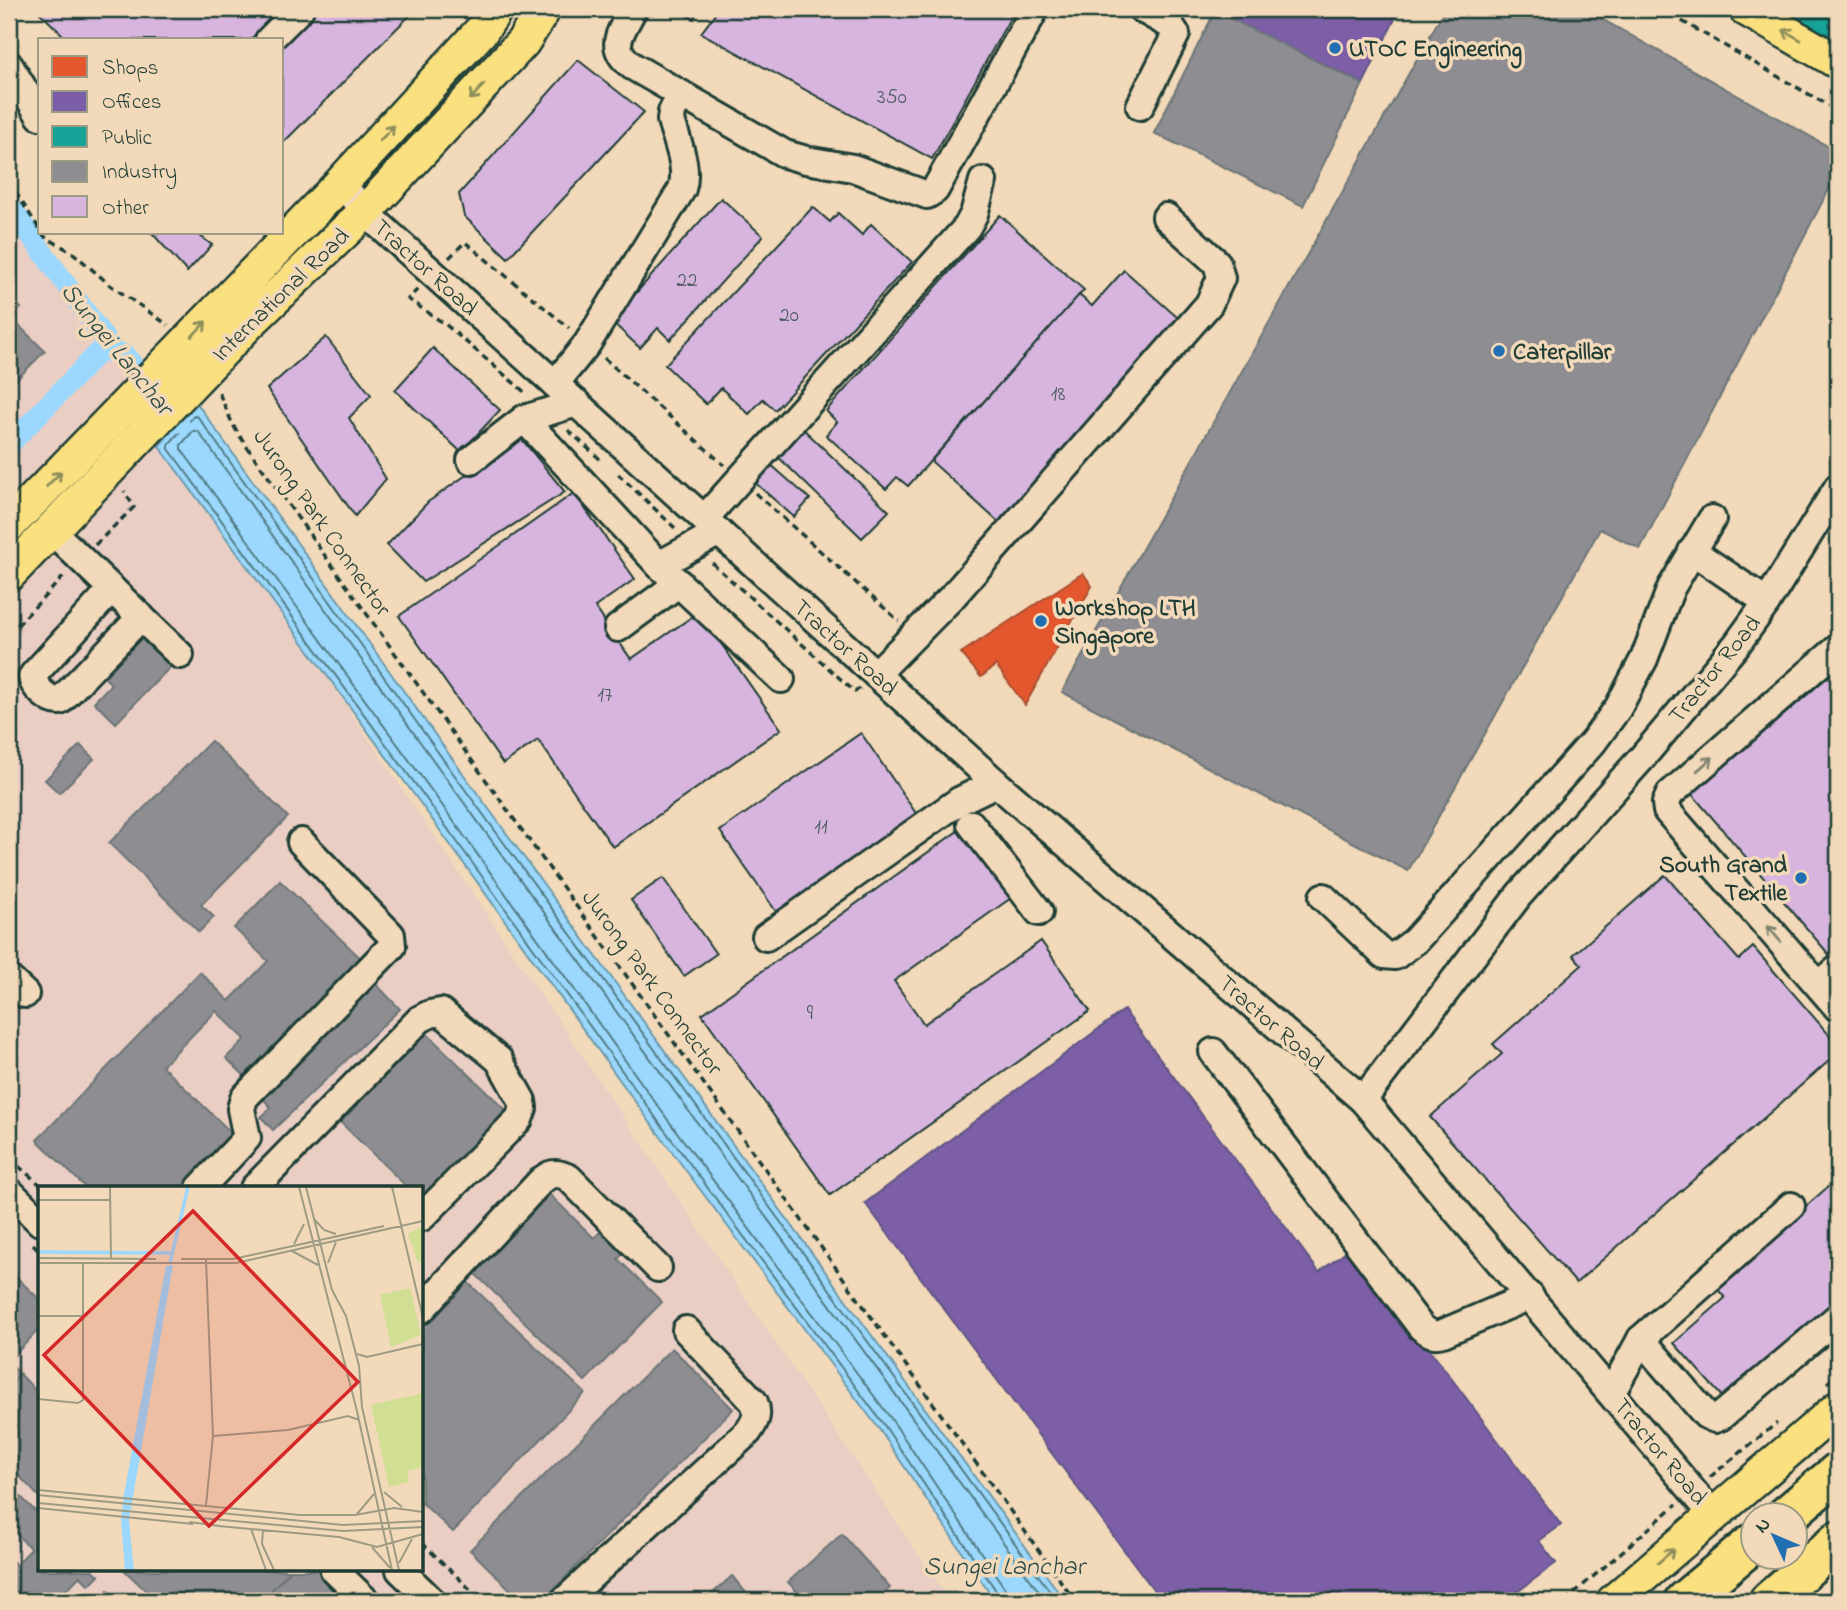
<svg xmlns="http://www.w3.org/2000/svg" width="1847" height="1610" font-family="'Indie Flower',sans-serif">
  <style>
    .built { fill: #eacec4; fill-rule: evenodd }
    .water { fill: #9cd8fd; stroke: #6a9aad; stroke-width: 2 }
    .shops { fill: #e4572e; stroke: #a94f30; stroke-width: 2 }
    .offices { fill: #7b5ea7; stroke: #5f5484; stroke-width: 2 }
    .public { fill: #17a398; stroke: #19847a; stroke-width: 2 }
    .industry { fill: #8d8d92; stroke: #6c7576; stroke-width: 2 }
    .lines { fill: none; stroke-linecap: round; stroke-linejoin: round }
    .shore { stroke: #517b84; stroke-width: 2 }
    .canal { stroke: #9cd8fd; stroke-width: 21 }
    .building { fill: #d7b5df; stroke: #1f3d34; stroke-width: 2 }
    .minor-casing { stroke: #1f3d34; stroke-width: 32 }
    .major-casing { stroke: #1f3d34; stroke-width: 38 }
    .highway-casing { stroke: #1f3d34; stroke-width: 44 }
    .path { stroke: #1f3d34; stroke-width: 3.5; stroke-dasharray: 7 5; stroke-linecap: butt }
    .minor { stroke: #f2d9b9; stroke-width: 26 }
    .major { stroke: #fbe080; stroke-width: 33 }
    .highway { stroke: #fbe080; stroke-width: 38 }
    .oneway { stroke: #8d8e5a }
    .oneway2 { stroke: #7e8370 }
    .poi-dot { fill: #1f6fb2; stroke: #f2d9b9; stroke-width: 2.5 }
    .labels { text-anchor: middle; stroke-width: 7; stroke-linejoin: round; paint-order: stroke }
    .number-label { font-size: 21px; fill: #4d5b5f }
    .poi-label { font-size: 24px; font-weight: bold; fill: #1f3d34; stroke: #f2d9b9; text-anchor: start }
    .street-label { font-size: 24px; fill: #1f3d34; stroke: #f2d9b9 }
    .water-label { font-size: 26px; font-style: italic; fill: #2c4c48; stroke: #f2d9b9 }
    .inset-river { fill: none; stroke: #9cd8fd; stroke-width: 3.5 }
    .inset-road { fill: none; stroke: #9e9b84; stroke-width: 2 }
    .view { fill: #d62828; fill-opacity: 0.15; stroke: #d62828; stroke-width: 3.5 }
    .inset-edge { fill: none; stroke: #1f3d34; stroke-width: 3.5 }
  </style>
  <rect width="100%" height="100%" fill="#f2d9b9"/>
  <filter id="ink" filterUnits="userSpaceOnUse"><feTurbulence type="fractalNoise" baseFrequency=".0143" numOctaves="2"/><feDisplacementMap in="SourceGraphic" scale="14" xChannelSelector="R" yChannelSelector="G"/><feConvolveMatrix kernelMatrix="1 2 1 2 8 2 1 2 1" color-interpolation-filters="sRGB"/></filter>
  <g filter="url(#ink)">
    <!-- built -->
    <path class="built" d="M9 206 950 1601H9ZM40 1188H422V1570H40Z"/>
    <!-- water -->
    <polygon class="water" points="196,402 451,757 1065,1601 995,1601 879,1429 655,1129 421,804 159,446"/>
    <!-- shops -->
    <polygon class="shops" points="1083,573 1092,586 1025,705 996,665 981,677 961,653"/>
    <!-- offices -->
    <g class="offices">
      <polygon points="1209,9 1400,9 1363,84"/>
      <polygon points="1124,1010 1319,1272 1353,1247 1561,1525 1539,1541 1556,1563 1505,1601 1162,1601 865,1203"/>
    </g>
    <!-- public -->
    <polygon class="public" points="1742,9 1838,9 1838,64"/>
    <!-- industry -->
    <g class="industry">
      <polygon points="1445,9 1584,9 1838,152 1838,172 1640,549 1600,529 1408,871 1062,692"/>
      <polygon points="1215,11 1363,84 1303,206 1154,133"/>
      <polygon points="9,296 21,308 11,318 45,351 9,387"/>
      <polygon points="143,631 176,661 116,723 94,702 111,684 101,674"/>
      <polygon points="211,741 288,817 201,905 214,917 199,932 109,843"/>
      <polygon points="80,745 94,759 59,793 45,780"/>
      <polygon points="280,881 370,967 255,1086 226,1058 245,1039 216,1011 162,1066 240,1141 194,1188 86,1188 37,1140 200,972 229,1001 268,961 234,928"/>
      <polygon points="376,984 400,1009 273,1130 261,1117 271,1108 260,1095"/>
      <polygon points="423,1030 506,1110 422,1197 422,1188 408,1188 337,1119"/>
      <polygon points="544,1189 594,1238 607,1225 629,1247 618,1259 662,1302 585,1381 468,1267"/>
      <polygon points="9,1270 40,1300 40,1328 9,1361"/>
      <polygon points="460,1275 585,1393 453,1532 422,1503 422,1315"/>
      <polygon points="672,1348 733,1409 542,1601 522,1601 470,1550"/>
      <polygon points="9,1362 20,1374 9,1386"/>
      <polygon points="20,1374 37,1392 40,1388 40,1498 9,1465 9,1386"/>
      <polygon points="9,1485 40,1516 40,1570 93,1570 99,1575 89,1585 80,1576 55,1601 9,1601 9,1558 16,1565 31,1549 9,1526"/>
      <polygon points="842,1534 890,1588 875,1601 805,1601 788,1582"/>
      <polygon points="124,1570 291,1570 261,1601 157,1601"/>
      <polygon points="291,1570 319,1570 351,1601 261,1601"/>
      <polygon points="732,1576 753,1601 704,1601"/>
      <polygon points="108,1590 119,1601 97,1601"/>
    </g>
    <g class="lines">
      <!-- shore -->
      <g class="shore">
        <polyline points="1001,1601 999,1595 884,1425 661,1125 427,800 169,449 169,444 194,416 198,417 445,762 1057,1601"/>
        <polyline points="1009,1601 1006,1590 892,1420 668,1120 434,794 181,449 181,445 193,431 198,431 438,767 1046,1601"/>
      </g>
      <!-- canal -->
      <g class="canal">
        <polyline points="9,205 113,350 126,356 179,422"/>
        <polyline points="9,445 98,353 113,350"/>
      </g>
    </g>
    <!-- building -->
    <g class="building">
      <polygon points="36,9 281,9 250,40 68,40"/>
      <polygon points="316,9 416,9 282,144 282,43"/>
      <polygon points="673,9 698,9 694,19"/>
      <polygon points="719,9 1015,9 932,159 701,33"/>
      <polygon points="578,60 644,112 508,258 464,216 459,194"/>
      <polygon points="721,198 763,236 670,340 658,328 640,348 611,321"/>
      <polygon points="813,207 830,222 838,213 862,235 871,224 912,262 775,410 763,399 749,414 721,388 706,404 665,365"/>
      <polygon points="1000,215 1084,290 908,486 897,477 886,489 826,435 837,422 826,411"/>
      <polygon points="152,233 196,233 212,245 187,272"/>
      <polygon points="1124,270 1186,325 1004,527 931,461 1079,295 1092,306"/>
      <polygon points="326,337 371,395 349,418 386,479 355,516 267,389"/>
      <polygon points="433,348 500,410 461,452 395,390"/>
      <polygon points="798,424 889,511 862,538 772,451"/>
      <polygon points="520,437 565,492 423,582 387,545 428,502"/>
      <polygon points="769,463 810,499 794,517 753,481"/>
      <polygon points="574,493 635,579 595,607 631,659 699,612 781,729 613,847 538,740 503,764 399,616"/>
      <polygon points="1838,668 1838,965 1692,794"/>
      <polygon points="861,733 922,822 782,920 720,831"/>
      <polygon points="962,828 1011,898 894,981 924,1024 1041,941 1090,1011 830,1195 702,1014"/>
      <polygon points="1665,875 1739,960 1753,947 1838,1045 1838,1053 1576,1283 1430,1117 1502,1054 1493,1044 1582,965 1573,955"/>
      <polygon points="663,878 716,954 684,976 631,900"/>
      <polygon points="1838,1178 1838,1301 1725,1400 1674,1343 1725,1298 1715,1286"/>
    </g>
    <g class="lines">
      <defs>
        <g id="minor">
          <path d="M633 9C621 33 607 46 632 66L785 154 806 160 853 168 927 195 935 190 1035 9"/>
          <polyline points="269,40 300,9"/>
          <polyline points="9,65 40,116"/>
          <polyline points="1140,106 1176,34 1170,25 1142,9"/>
          <polyline points="341,183 365,212 996,783 1363,1100 1713,1515"/>
          <path d="M555 384 587 344 682 189C689 167 677 142 671 120L672 112 681 94"/>
          <polyline points="524,419 659,565 781,679"/>
          <polyline points="471,460 524,419 577,403"/>
          <polyline points="704,519 967,227 974,214 983,181"/>
          <polyline points="51,530 180,655"/>
          <polyline points="1692,551 1767,602"/>
          <polyline points="659,565 719,532"/>
          <path d="M112 589 34 674 32 677C33 687 50 702 60 701L141 617"/>
          <polyline points="618,628 679,583"/>
          <polyline points="1838,648 1670,794 1666,803 1667,811 1838,1008"/>
          <polyline points="876,674 952,597 1209,304 1221,278 1217,263 1166,217"/>
          <polyline points="971,824 1039,912"/>
          <polyline points="1323,897 1384,955 1395,956 1415,941 1593,742 1618,708 1644,659 1671,588 1712,519"/>
          <polyline points="766,937 959,801 996,783"/>
          <polyline points="9,979 25,994"/>
          <polyline points="1819,985 1838,969"/>
          <path d="M1213 1052 1421 1327C1429 1333 1433 1336 1443 1333L1530 1296"/>
          <polyline points="1363,1100 1519,895 1641,759 1737,644 1765,605 1838,487"/>
          <polyline points="200,1188 247,1138 241,1109 244,1098 392,946 391,935 301,842"/>
          <polyline points="254,1188 420,1019 430,1014 441,1012 499,1060 522,1101 523,1108 519,1119 422,1217"/>
          <polyline points="9,1191 40,1222"/>
          <path d="M422 1309 539 1183C549 1173 556 1171 569 1178L658 1268"/>
          <polyline points="1641,1339 1706,1415 1715,1419 1720,1417 1838,1317"/>
          <polyline points="1612,1392 1641,1339 1791,1206"/>
          <polyline points="334,1570 366,1601"/>
          <polyline points="400,1570 432,1601"/>
          <path d="M564 1601 748 1432C755 1422 759 1415 754 1402L686 1330"/>
        </g>
        <g id="major">
          <polyline points="1746,9 1838,62"/>
          <polyline points="9,525 341,183 482,30 496,9"/>
          <polyline points="9,574 248,324 365,212 523,42 544,9"/>
          <polyline points="1614,1601 1838,1408"/>
        </g>
        <g id="highway">
          <polyline points="1786,1516 1838,1472"/>
          <polyline points="1684,1601 1752,1544"/>
          <polyline points="1769,1601 1838,1541"/>
        </g>
      </defs>
      <!-- minor casing -->
      <use href="#minor" class="minor-casing"/>
      <!-- major casing -->
      <use href="#major" class="major-casing"/>
      <!-- highway casing -->
      <use href="#highway" class="highway-casing"/>
      <!-- path -->
      <g class="path">
        <polyline points="1661,9 1838,111"/>
        <polyline points="9,182 40,230"/>
        <polyline points="42,233 45,237 72,252 110,285 168,325"/>
        <polyline points="449,258 465,242 569,328"/>
        <polyline points="418,289 408,299 445,324 528,395"/>
        <polyline points="604,358 724,465"/>
        <polyline points="219,393 233,425 247,447 1075,1601"/>
        <polyline points="568,430 601,460"/>
        <polyline points="618,474 676,529"/>
        <polyline points="755,493 899,621"/>
        <polyline points="95,545 134,507 124,491"/>
        <polyline points="712,563 855,692 860,688"/>
        <polyline points="9,634 65,575"/>
        <polyline points="9,1158 44,1188"/>
        <polyline points="33,1244 40,1251"/>
        <polyline points="1827,1383 1838,1374"/>
        <polyline points="1710,1477 1777,1423"/>
        <polyline points="422,1543 473,1592 478,1601"/>
        <polyline points="1565,1601 1677,1504"/>
      </g>
      <!-- minor -->
      <use href="#minor" class="minor"/>
      <!-- major -->
      <use href="#major" class="major"/>
      <!-- highway -->
      <use href="#highway" class="highway"/>
    </g>
    <!-- one-way arrows -->
    <defs><path id="oneway-shaft" d="M-6 0H5M1.5-3L5.5 0L1.5 3" fill="none" stroke-width="1.6" stroke-linecap="round" stroke-linejoin="round" transform="scale(1.75)"/></defs>
    <g class="oneway">
      <use href="#oneway-shaft" transform="translate(1792 35) rotate(-150)"/>
      <use href="#oneway-shaft" transform="translate(477 92) rotate(133)"/>
      <use href="#oneway-shaft" transform="translate(387 133) rotate(-47)"/>
      <use href="#oneway-shaft" transform="translate(199 329) rotate(-47)"/>
      <use href="#oneway-shaft" transform="translate(54 479) rotate(-45)"/>
      <use href="#oneway-shaft" transform="translate(1666 1556) rotate(-41)"/>
    </g>
    <g class="oneway2">
      <use href="#oneway-shaft" transform="translate(1705 764) rotate(-41)"/>
      <use href="#oneway-shaft" transform="translate(1774 934) rotate(-131)"/>
    </g>
  </g>
  <!-- markers -->
  <g class="poi-dot">
    <circle cx="1335" cy="48" r="7"/>
    <circle cx="1499" cy="351" r="7"/>
    <circle cx="1041" cy="621" r="7"/>
    <circle cx="1801" cy="878" r="7"/>
  </g>
  <g class="labels">
    <!-- number labels -->
    <g class="number-label">
      <text x="892" y="103">350</text>
      <text x="687" y="286">22</text>
      <text x="789" y="321">20</text>
      <text x="1058" y="400">18</text>
      <text x="605" y="701">17</text>
      <text x="821" y="833">11</text>
      <text x="810" y="1019">9</text>
    </g>
    <!-- poi labels -->
    <g class="poi-label">
      <text x="1349" y="56">UTOC Engineering</text>
      <text x="1513" y="359">Caterpillar</text>
      <text x="1055" y="615">Workshop LTH<tspan x="1055" dy="28">Singapore</tspan></text>
      <text x="1787" y="872" text-anchor="end">South Grand<tspan x="1787" dy="28">Textile</tspan></text>
    </g>
    <!-- street labels -->
    <g class="street-label">
      <text transform="translate(426 267) rotate(42)" y="8">Tractor Road</text>
      <text transform="translate(280 294) rotate(-44)" y="8">International Road</text>
      <text transform="translate(323 522) rotate(55)" y="8">Jurong Park Connector</text>
      <text transform="translate(846 647) rotate(42)" y="8">Tractor Road</text>
      <text transform="translate(1714 669) rotate(-51)" y="8">Tractor Road</text>
      <text transform="translate(653 982) rotate(54)" y="8">Jurong Park Connector</text>
      <text transform="translate(1272 1022) rotate(41)" y="8">Tractor Road</text>
      <text transform="translate(1661 1451) rotate(50)" y="8">Tractor Road</text>
    </g>
    <!-- water labels -->
    <g class="water-label">
      <text transform="translate(118 348) rotate(51)" y="9">Sungei Lanchar</text>
      <text x="1004" y="1574">Sungei Lanchar</text>
    </g>
  </g>
  <!-- overview -->
  <g transform="translate(38 1186)">
    <rect width="385" height="385" fill="#f2d9b9"/>
    <path d="M385 40V75L380 76 370 48ZM372 102 383 149 353 161 342 109ZM385 207V281L369 285 371 296 351 301 333 219Z" fill="#d0df93"/>
    <path d="M135 79 91 334 96 384H87L83 334 86 308 128 80Z" fill="#9cd8fd"/>
    <path class="inset-river" d="M0 66 133 67M132 77 150 1"/>
    <path class="inset-road" d="M72 1 73 73M261 1 318 221 354 384M268 1 294 104 308 130 321 180 324 221 361 384M354 1 385 132M0 14H72M276 33 286 44 298 48M256 58 266 38M254 65 280 79M0 72 118 73M143 73H195L346 40M0 77H198L385 35M290 77 298 56M0 130H46M319 168 329 171 385 158M0 213 40 217 45 214V76M175 250 250 244 310 230 321 234M0 304 262 329H317L356 322 385 326M346 306 364 321M0 309 305 339 385 335M0 317 305 345 385 341M168 319 175 250 168 74M0 322 155 338M319 328 336 308M151 336 182 340M180 340 301 351 339 361 385 348M213 343 228 384M225 344 224 358 236 384M334 361 352 382M361 377 374 353"/>
    <path class="view" d="M155 25 320 196 171 340 6 169Z"/>
    <rect width="385" height="385" class="inset-edge"/>
  </g>
  <!-- margin -->
  <rect width="1847" height="1610" fill="none" stroke="#f2d9b9" stroke-width="35"/>
  <rect x="18" y="18" width="1812" height="1575" fill="none" stroke="#1f3d34" stroke-width="2.5" filter="url(#ink)"/>
  <!-- legend -->
  <rect x="38" y="38" width="245" height="196" fill="#f2d9b9" stroke="#9e9b84" stroke-width="2"/>
  <rect x="52" y="56" width="35" height="21" fill="#e4572e" stroke="#9e9b84" stroke-width="2"/>
  <text x="102" y="74" font-size="21" fill="#1f3d34">Shops</text>
  <rect x="52" y="91" width="35" height="21" fill="#7b5ea7" stroke="#9e9b84" stroke-width="2"/>
  <text x="102" y="108" font-size="21" fill="#1f3d34">Offices</text>
  <rect x="52" y="126" width="35" height="21" fill="#17a398" stroke="#9e9b84" stroke-width="2"/>
  <text x="102" y="144" font-size="21" fill="#1f3d34">Public</text>
  <rect x="52" y="161" width="35" height="21" fill="#8d8d92" stroke="#9e9b84" stroke-width="2"/>
  <text x="102" y="178" font-size="21" fill="#1f3d34">Industry</text>
  <rect x="52" y="196" width="35" height="21" fill="#d7b5df" stroke="#9e9b84" stroke-width="2"/>
  <text x="102" y="214" font-size="21" fill="#1f3d34">Other</text>
  <!-- north arrow -->
  <g transform="translate(1774 1536) rotate(314)"><circle r="33" fill="#f2d9b9" stroke="#9e9b84" stroke-width="2"/>
  <path d="M0-5L12 26L0 18L-12 26Z" fill="#1f6fb2"/>
  <text y="-10" font-size="19" font-weight="bold" text-anchor="middle" fill="#1f3d34">N</text>
  </g>
</svg>
